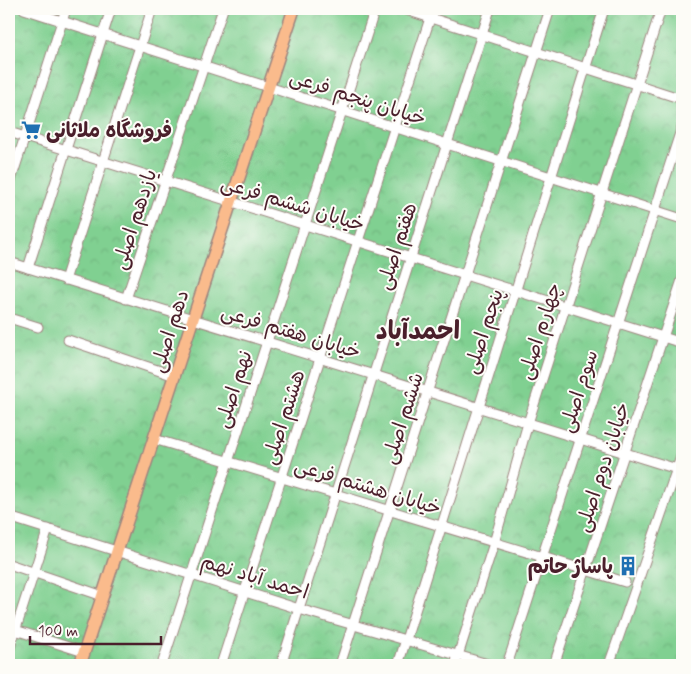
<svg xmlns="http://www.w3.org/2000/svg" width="691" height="674" font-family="Mynerve,'Playpen Sans Arabic',sans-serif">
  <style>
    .park { fill: url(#park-crowns); stroke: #65785e }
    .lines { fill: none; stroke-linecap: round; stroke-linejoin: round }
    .minor-casing { stroke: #9e847e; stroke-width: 11 }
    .major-casing { stroke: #9e847e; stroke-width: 14 }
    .minor { stroke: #fff; stroke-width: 9 }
    .major { stroke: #fabb8c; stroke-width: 11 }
    .labels { text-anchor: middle; stroke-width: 4; stroke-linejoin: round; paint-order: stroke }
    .street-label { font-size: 20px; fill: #4a1f2b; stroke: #fdfcf7 }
    .poi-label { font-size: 20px; font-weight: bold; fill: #4a1f2b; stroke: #fdfcf7; text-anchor: start }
    .district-label { font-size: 25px; font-weight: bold; fill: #4a1f2b; stroke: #fdfcf7 }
  </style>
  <defs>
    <pattern id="park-crowns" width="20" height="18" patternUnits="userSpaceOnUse" patternTransform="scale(1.25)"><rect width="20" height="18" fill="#80d091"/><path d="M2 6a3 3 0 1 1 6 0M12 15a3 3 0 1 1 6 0" fill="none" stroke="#70b27d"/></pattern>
  </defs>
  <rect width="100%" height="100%" fill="#fdfcf7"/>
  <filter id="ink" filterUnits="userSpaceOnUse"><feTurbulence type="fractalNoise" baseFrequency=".02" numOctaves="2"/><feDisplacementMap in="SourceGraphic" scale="10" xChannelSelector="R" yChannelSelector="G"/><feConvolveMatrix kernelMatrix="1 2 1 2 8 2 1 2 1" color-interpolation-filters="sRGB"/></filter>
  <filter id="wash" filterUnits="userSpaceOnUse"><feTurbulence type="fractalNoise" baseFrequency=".0096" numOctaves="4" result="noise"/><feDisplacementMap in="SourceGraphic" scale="20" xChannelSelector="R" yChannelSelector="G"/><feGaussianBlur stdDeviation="1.12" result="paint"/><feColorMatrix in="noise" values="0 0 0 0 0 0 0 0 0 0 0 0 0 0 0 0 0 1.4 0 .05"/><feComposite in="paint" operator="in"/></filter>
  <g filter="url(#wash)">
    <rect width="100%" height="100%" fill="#f1e9d0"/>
    <!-- park -->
    <rect class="park" x="9" y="9" width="673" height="656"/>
  </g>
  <g filter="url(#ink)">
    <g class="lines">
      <defs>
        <g id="minor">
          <polyline points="24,9 682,219"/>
          <polyline points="403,9 682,99"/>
          <polyline points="9,132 682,343"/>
          <polyline points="9,186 66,9"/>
          <polyline points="9,262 677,469"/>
          <polyline points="28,268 111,9"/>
          <polyline points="65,280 152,9"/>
          <polyline points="126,299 223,9"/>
          <polyline points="9,318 38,327"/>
          <polyline points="68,340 175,376"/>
          <polyline points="154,439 625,582"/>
          <polyline points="9,517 299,609 491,665"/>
          <polyline points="9,564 103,596"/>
          <polyline points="9,628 84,652"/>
          <polyline points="9,650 48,529"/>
          <polyline points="162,665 375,9"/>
          <polyline points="221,665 433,9"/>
          <polyline points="281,665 490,9"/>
          <polyline points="340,665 550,9"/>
          <polyline points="398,665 604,9"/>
          <polyline points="455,665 494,543 528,423 661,9"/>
          <polyline points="507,665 682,127"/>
          <polyline points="554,665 682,280"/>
          <polyline points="609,665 682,454"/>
        </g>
        <polyline id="major" points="80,665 294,9"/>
      </defs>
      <!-- minor casing -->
      <use href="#minor" class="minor-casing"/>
      <!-- major casing -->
      <use href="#major" class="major-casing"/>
      <!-- minor -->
      <use href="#minor" class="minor"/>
      <!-- major -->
      <use href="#major" class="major"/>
    </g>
  </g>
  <!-- icons -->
  <defs>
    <symbol id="supermarket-bare" viewBox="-9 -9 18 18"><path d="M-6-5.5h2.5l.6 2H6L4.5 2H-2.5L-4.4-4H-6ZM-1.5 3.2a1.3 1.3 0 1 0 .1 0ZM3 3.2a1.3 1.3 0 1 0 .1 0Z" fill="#1f6fb2" stroke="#fdfcf7" stroke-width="2.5" paint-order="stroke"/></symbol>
    <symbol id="building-bare" viewBox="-9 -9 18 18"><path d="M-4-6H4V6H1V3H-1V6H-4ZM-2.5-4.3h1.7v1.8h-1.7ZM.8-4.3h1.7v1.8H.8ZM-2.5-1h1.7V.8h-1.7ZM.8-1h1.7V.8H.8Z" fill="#1f6fb2" stroke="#fdfcf7" stroke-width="2.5" paint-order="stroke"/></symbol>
  </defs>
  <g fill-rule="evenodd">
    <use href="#supermarket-bare" x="17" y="116" width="28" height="28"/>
    <use href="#building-bare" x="614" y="552" width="28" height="28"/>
  </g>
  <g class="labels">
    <!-- street labels -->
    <g class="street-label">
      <text transform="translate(358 97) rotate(18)" y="7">خیابان پنجم فرعی</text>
      <text transform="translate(293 203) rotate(17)" y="7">خیابان ششم فرعی</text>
      <text transform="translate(134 219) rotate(-72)" y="7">یازدهم اصلی</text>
      <text transform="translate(396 246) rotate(-72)" y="7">هفتم اصلی</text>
      <text transform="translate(169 331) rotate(-72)" y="7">دهم اصلی</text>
      <text transform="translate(291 331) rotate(17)" y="7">خیابان هفتم فرعی</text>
      <text transform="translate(483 331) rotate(-72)" y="7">پنجم اصلی</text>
      <text transform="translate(539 331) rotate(-72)" y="7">چهارم اصلی</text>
      <text transform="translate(233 389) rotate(-72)" y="7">نهم اصلی</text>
      <text transform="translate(578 391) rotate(-72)" y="7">سوم اصلی</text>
      <text transform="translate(283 417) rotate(-72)" y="7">هشتم اصلی</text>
      <text transform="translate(402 418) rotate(-72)" y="7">ششم اصلی</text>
      <text transform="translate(602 467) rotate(-72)" y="7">خیابان دوم اصلی</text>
      <text transform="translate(368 486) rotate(17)" y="7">خیابان هشتم فرعی</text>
      <text transform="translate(255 576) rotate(17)" y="7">احمد آباد نهم</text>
    </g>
    <!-- poi labels -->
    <g class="poi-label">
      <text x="46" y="137">فروشگاه ملاثانی</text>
      <text x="613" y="573" text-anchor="end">پاساژ حاتم</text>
    </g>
    <!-- district labels -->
    <g class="district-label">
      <text x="418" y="339">احمدآباد</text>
    </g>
  </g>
  <!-- margin -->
  <rect width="691" height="674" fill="none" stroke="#fdfcf7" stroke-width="30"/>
  <!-- scale -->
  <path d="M30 636v8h131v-8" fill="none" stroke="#4a1f2b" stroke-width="2.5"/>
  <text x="38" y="636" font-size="15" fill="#4a1f2b" stroke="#fdfcf7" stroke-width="4" paint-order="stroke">100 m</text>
</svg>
